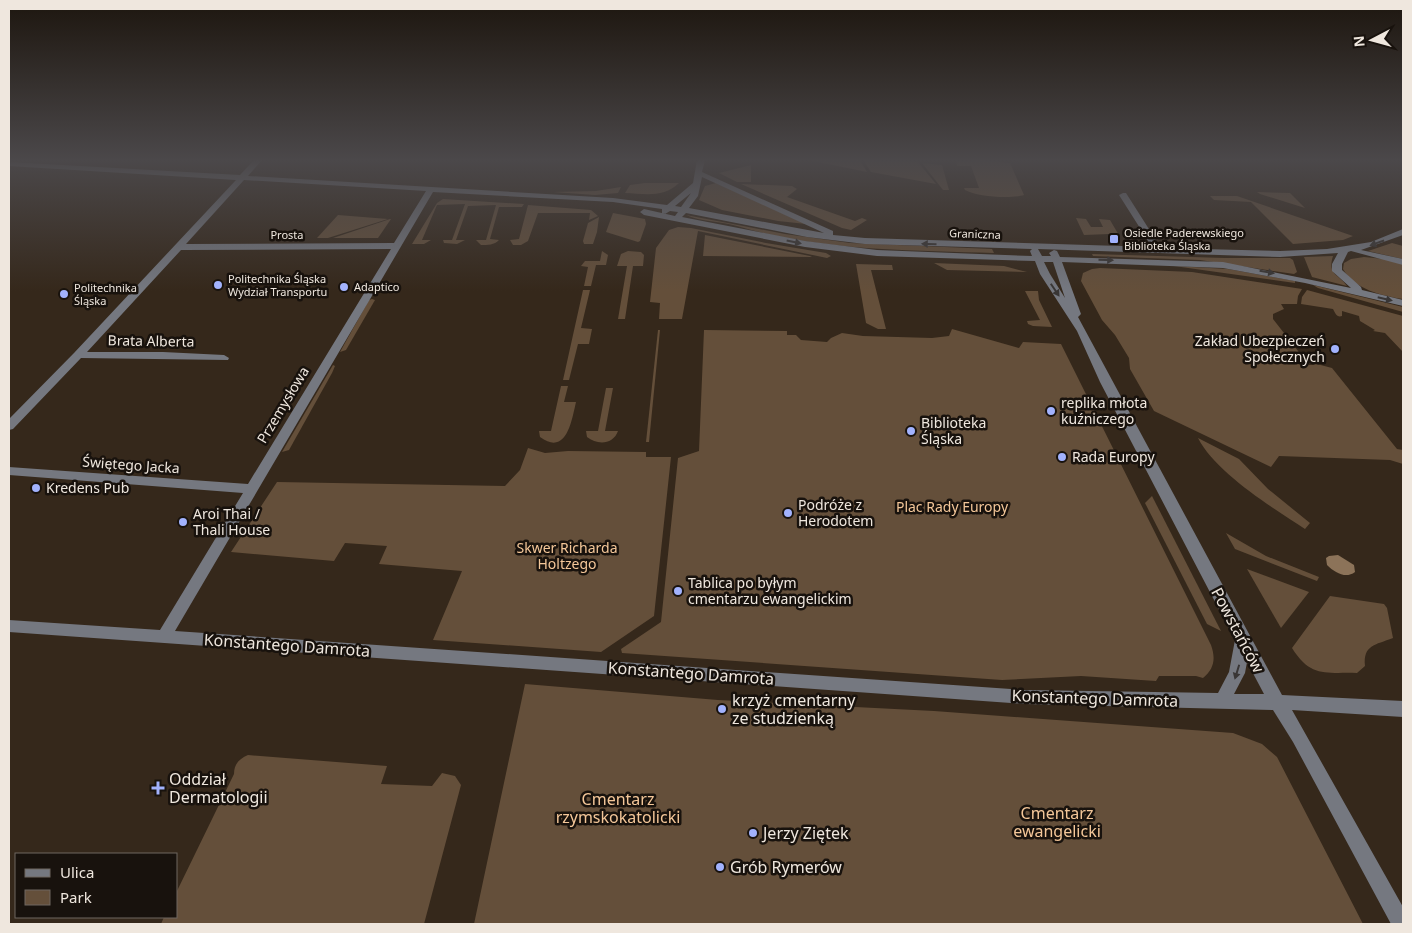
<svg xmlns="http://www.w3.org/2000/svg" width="1412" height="933" font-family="'Noto Sans',sans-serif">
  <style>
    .green { fill: #644f3a }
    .water { fill: #8c7359 }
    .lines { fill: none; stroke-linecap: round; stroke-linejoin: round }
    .minor { fill: #757880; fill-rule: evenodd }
    .oneway { fill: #393635 }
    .poi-dot { fill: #a2b2fd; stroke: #18120d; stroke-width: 2 }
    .labels { text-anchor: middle; stroke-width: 5; stroke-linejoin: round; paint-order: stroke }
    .far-poi-label { font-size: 11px; fill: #efe7de; stroke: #18120d; text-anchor: start }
    .far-street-label { font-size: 11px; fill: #efe7de; stroke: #18120d }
    .street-label { font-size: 14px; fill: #efe7de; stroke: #18120d }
    .poi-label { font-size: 14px; fill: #efe7de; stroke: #18120d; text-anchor: start }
    .park-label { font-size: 14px; fill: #f4c799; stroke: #18120d }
    .near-street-label { font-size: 16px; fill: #efe7de; stroke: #18120d }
    .near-poi-label { font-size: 16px; fill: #efe7de; stroke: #18120d; text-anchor: start }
    .near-park-label { font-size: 16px; fill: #f4c799; stroke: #18120d }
  </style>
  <rect width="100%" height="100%" fill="#35281b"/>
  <!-- green -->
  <g class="green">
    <polygon points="808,160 860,160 867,172"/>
    <polygon points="863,160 918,162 936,184 871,172"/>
    <path d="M981 160 1010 163 1024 195C1011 199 977 197 965 190L964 188H979L971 166H957L956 161Z"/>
    <polygon points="922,163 942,165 949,190 943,190"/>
    <polygon points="751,165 751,182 737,182 719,173"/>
    <path d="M645 183H679C664 198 645 194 625 193L630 185Z"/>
    <polygon points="716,183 806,224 778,221 722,210 699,200 705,186"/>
    <polygon points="741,184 792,186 797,189 787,197 855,221 862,218 867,220 851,230 842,228"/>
    <polygon points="621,187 618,193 595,195 553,192 596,191"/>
    <polygon points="1257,192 1290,193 1305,208 1260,194"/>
    <polygon points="1210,196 1237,196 1353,236 1343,240 1293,244 1251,202 1214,200"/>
    <path d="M443 199 524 204 522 207H499L490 239 499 240C494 245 488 245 481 245L476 240H486L496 205 468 206 456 240H465L457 244 444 243 443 240H452L465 204 437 205 422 240H431L424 244H412L437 203Z"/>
    <polygon points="528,205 591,210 598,216 589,220 590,213 538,213 528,241 521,245 513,245 510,240 519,239"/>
    <polygon points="613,213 645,219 646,224 640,241 638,242 606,232"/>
    <polygon points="338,215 388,219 328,238 317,238"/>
    <path d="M686 215 785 234 850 243 992 249 994 253C908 250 821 251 737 226 721 221 701 222 686 215Z"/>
    <polygon points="599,217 597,232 593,244 584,244 583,241 588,223"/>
    <polygon points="1076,218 1086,219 1091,227 1103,227 1099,219 1110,220 1120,237 1109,234 1084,235"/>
    <polygon points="391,219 378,238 333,238 390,219"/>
    <polygon points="678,227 691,228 766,243 826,253 831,256 827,258 698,231 682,319 659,319 660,303 650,302 656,248 669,230"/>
    <polygon points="705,235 810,256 812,257 703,256"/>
    <polygon points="1392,243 1403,246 1403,259 1368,251"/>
    <polygon points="602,251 608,255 606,265 596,265 591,286 584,286 588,267 581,266 585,261 600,261"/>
    <polygon points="628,251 641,252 644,255 643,266 633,266 625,319 618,319 627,266 617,266 621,254"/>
    <polygon points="1092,254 1225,258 1290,258 1293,260 1297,272 1294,274 1200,260 1093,256"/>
    <path d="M1333 256C1327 275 1339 274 1347 286L1312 277 1304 257Z"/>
    <path d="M1364 257 1384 259 1403 264V299C1382 296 1354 289 1343 269L1344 263 1351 259Z"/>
    <polygon points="934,263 1004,266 1027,272 947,270"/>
    <polygon points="856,264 892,265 893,270 871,270 886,329 878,329 866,323"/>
    <polygon points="1174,266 1228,269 1295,281 1295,283"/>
    <polygon points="1100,268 1192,272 1302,289 1298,296 1297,304 1281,304 1284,309 1273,314 1273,319 1309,365 1314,365 1313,363 1332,368 1397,449 1403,450 1403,464 1390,460 1279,456 1271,467 1154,411 1130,369 1129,358 1115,335 1102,320 1081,281 1083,273 1092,269"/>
    <polygon points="1313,285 1403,307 1403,312 1318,288"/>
    <polygon points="583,290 590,290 581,328 592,329 589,344 578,344 569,380 563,380"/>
    <path d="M1307 290 1403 316V352L1385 333 1373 331 1375 330 1360 321 1359 316 1342 311V316C1337 318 1335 313 1333 309L1301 304 1302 297Z"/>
    <polygon points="1025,291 1038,291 1039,300 1052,327 1033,326 1028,324 1027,321 1040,320"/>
    <polygon points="372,299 375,300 346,350 340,352 369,300"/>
    <path d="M952 329 1019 348 1023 342 1061 344 1211 645C1216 659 1214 669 1203 678L1196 676H1159L1156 681 1081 676 1002 680 622 653 621 649 661 622 678 458 699 451 704 330 787 331V335H796L801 340 827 342 831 338 842 333 863 336 932 338 949 336Z"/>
    <polygon points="658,330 660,330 649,442 646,442"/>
    <polygon points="333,365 335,366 332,373 289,450 282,452"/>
    <path d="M561 386H568L564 402H576C572 419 567 457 540 437L539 431H551Z"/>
    <path d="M606 388H613L605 431H618C613 445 597 445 587 437L586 431H598Z"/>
    <path d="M1198 438 1239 459 1268 489 1310 523 1305 529C1273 508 1216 473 1198 438Z"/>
    <polygon points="528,448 545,453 568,451 646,452 646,457 671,457 654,616 601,652 433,640 462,571 379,564 387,546 345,543 334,561 231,552 277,482 505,486 520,470"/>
    <polygon points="1152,496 1221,631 1207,624 1145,503"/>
    <polygon points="1226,533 1266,556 1319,577 1317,581 1235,549"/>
    <polygon points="1247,569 1309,592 1281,628"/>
    <path d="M1330 596 1384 604 1387 608 1393 638C1375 645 1363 645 1365 666L1357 673C1325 672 1311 678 1292 648Z"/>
    <polygon points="525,684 718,700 934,711 1233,733 1262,744 1277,757 1363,924 474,924"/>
    <path d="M248 755 387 766 381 784 432 786 442 773 455 776 461 785 424 924H161L164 917H176V893L234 774C234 764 239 759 248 755Z"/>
  </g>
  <!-- water -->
  <path class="water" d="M1338 555 1354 565 1355 572C1346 579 1335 573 1327 565L1326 558 1329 556Z"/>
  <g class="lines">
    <!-- minor -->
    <path class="minor" d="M254 160H262L248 176 613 198 667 205 693 183 697 160H705L702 172 833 231V235L865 238 1152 247 1119 195 1123 193H1126L1161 248 1280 251 1327 249 1371 242 1403 229V235L1361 250 1403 259V265L1351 251 1348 252 1342 264V270L1361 287 1362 290 1403 300V306L1305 283 1223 268 1062 262 1081 314 1078 317 1282 695 1403 701V717L1292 710 1403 907V924H1391L1293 742 1273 710 1025 704 9 632V620L160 630 243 493 9 475V467L248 484 391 249 181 250 87 352H163L224 355 229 358 228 360 81 358 13 429 9 430V419L74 353 236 180 9 166V162L240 175ZM702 177 824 233 689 208 698 196ZM244 180 426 191 394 243 186 244ZM433 192 613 202 662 209V213L665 214 670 211 678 212 675 216 644 209 640 212 644 215 805 247 877 256 1035 261 1040 274 1077 331 1100 382 1235 640 1229 672 1218 693 1025 690 175 631ZM691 193 681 207 675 206ZM686 213 807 237 865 244 1032 249 1030 251 1032 256 877 250 805 241 682 217ZM1038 249 1280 257 1338 253 1332 264V271L1351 288 1223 262 1060 257 1057 251 1054 250 1049 253 1051 256H1042ZM1044 262H1053L1065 298 1050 274ZM1247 662 1264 694H1234L1245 673Z"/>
  </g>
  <!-- one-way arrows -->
  <defs><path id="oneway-solid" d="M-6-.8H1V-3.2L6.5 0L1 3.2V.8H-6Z" transform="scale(1.25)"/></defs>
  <g class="oneway">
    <use href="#oneway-solid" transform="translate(794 242) rotate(12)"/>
    <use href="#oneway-solid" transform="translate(1377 243) rotate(161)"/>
    <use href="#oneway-solid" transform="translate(929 244) rotate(-178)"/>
    <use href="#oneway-solid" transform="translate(1106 260) rotate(2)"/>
    <use href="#oneway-solid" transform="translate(1267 272) rotate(10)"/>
    <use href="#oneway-solid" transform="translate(1055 290) rotate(56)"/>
    <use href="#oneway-solid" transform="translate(1385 299) rotate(13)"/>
    <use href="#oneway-solid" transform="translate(1237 672) rotate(107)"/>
  </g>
  <!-- sky -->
  <linearGradient id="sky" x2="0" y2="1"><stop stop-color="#1d160f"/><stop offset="0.55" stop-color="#4b484a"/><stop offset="1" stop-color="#4b484a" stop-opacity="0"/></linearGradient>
  <rect width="1412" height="291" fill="url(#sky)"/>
  <!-- markers -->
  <g class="poi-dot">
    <rect x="1109" y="234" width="10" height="10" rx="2.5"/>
    <circle cx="218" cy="285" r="5"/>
    <circle cx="344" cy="287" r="5"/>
    <circle cx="64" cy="294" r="5"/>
    <circle cx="1335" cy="349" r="5"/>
    <circle cx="1051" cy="411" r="5"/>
    <circle cx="911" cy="431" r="5"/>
    <circle cx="1062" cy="457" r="5"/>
    <circle cx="36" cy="488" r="5"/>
    <circle cx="788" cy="513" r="5"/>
    <circle cx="183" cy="522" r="5"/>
    <circle cx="678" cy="591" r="5"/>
    <circle cx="722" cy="709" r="5"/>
    <path d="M155.5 780.5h5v5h5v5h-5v5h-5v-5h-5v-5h5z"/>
    <circle cx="753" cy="833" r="5"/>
    <circle cx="720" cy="867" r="5"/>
  </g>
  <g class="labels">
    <!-- far-poi labels -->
    <g class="far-poi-label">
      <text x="1124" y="237">Osiedle Paderewskiego<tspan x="1124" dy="13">Biblioteka Śląska</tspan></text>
      <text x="228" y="283">Politechnika Śląska<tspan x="228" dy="13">Wydział Transportu</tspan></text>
      <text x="354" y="291">Adaptico</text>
      <text x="74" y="292">Politechnika<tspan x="74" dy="13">Śląska</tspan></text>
    </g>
    <!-- far-street labels -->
    <g class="far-street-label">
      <text transform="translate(975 234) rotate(2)" y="4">Graniczna</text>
      <text x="287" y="239">Prosta</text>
    </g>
    <!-- street labels -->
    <g class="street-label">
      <text transform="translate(151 341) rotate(1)" y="5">Brata Alberta</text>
      <text transform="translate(283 405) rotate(-59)" y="5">Przemysłowa</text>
      <text transform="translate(131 465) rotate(4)" y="5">Świętego Jacka</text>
    </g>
    <!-- poi labels -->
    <g class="poi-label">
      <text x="1325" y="346" text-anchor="end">Zakład Ubezpieczeń<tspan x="1325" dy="16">Społecznych</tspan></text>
      <text x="1061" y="408">replika młota<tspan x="1061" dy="16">kuźniczego</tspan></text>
      <text x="921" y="428">Biblioteka<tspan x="921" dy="16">Śląska</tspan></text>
      <text x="1072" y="462">Rada Europy</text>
      <text x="46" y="493">Kredens Pub</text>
      <text x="798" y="510">Podróże z<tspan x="798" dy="16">Herodotem</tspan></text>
      <text x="193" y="519">Aroi Thai /<tspan x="193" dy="16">Thali House</tspan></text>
      <text x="688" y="588">Tablica po byłym<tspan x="688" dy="16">cmentarzu ewangelickim</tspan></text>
    </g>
    <!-- park labels -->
    <g class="park-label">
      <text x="952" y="512">Plac Rady Europy</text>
      <text x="567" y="553">Skwer Richarda<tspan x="567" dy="16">Holtzego</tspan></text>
    </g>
    <!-- near-street labels -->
    <g class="near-street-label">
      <text transform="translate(1238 630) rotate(62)" y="6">Powstańców</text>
      <text transform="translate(287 645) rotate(4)" y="6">Konstantego Damrota</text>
      <text transform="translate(691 673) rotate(4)" y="6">Konstantego Damrota</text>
      <text transform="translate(1095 698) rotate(2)" y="6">Konstantego Damrota</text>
    </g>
    <!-- near-poi labels -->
    <g class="near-poi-label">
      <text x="732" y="706">krzyż cmentarny<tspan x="732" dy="18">ze studzienką</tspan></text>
      <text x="169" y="785">Oddział<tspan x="169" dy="18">Dermatologii</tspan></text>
      <text x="763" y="839">Jerzy Ziętek</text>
      <text x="730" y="873">Grób Rymerów</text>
    </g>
    <!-- near-park labels -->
    <g class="near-park-label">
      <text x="618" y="805">Cmentarz<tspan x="618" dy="18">rzymskokatolicki</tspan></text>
      <text x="1057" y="819">Cmentarz<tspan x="1057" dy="18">ewangelicki</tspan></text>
    </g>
  </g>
  <!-- border -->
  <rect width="1412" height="933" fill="none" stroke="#efe7de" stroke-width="20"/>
  <!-- legend -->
  <rect x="15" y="853" width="162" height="65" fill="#18120d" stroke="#6e6761"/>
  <rect x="25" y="869" width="25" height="8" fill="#757880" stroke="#6e6761"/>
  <text x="60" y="878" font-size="15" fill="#efe7de">Ulica</text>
  <rect x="25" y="890" width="25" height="15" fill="#644f3a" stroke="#6e6761"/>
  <text x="60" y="903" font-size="15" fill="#efe7de">Park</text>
  <!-- north arrow -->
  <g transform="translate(1372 40) rotate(264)" stroke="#18120d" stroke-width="4" paint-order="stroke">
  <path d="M0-4L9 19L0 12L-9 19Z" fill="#efe7de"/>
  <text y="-8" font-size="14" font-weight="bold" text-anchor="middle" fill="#efe7de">N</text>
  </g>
</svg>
